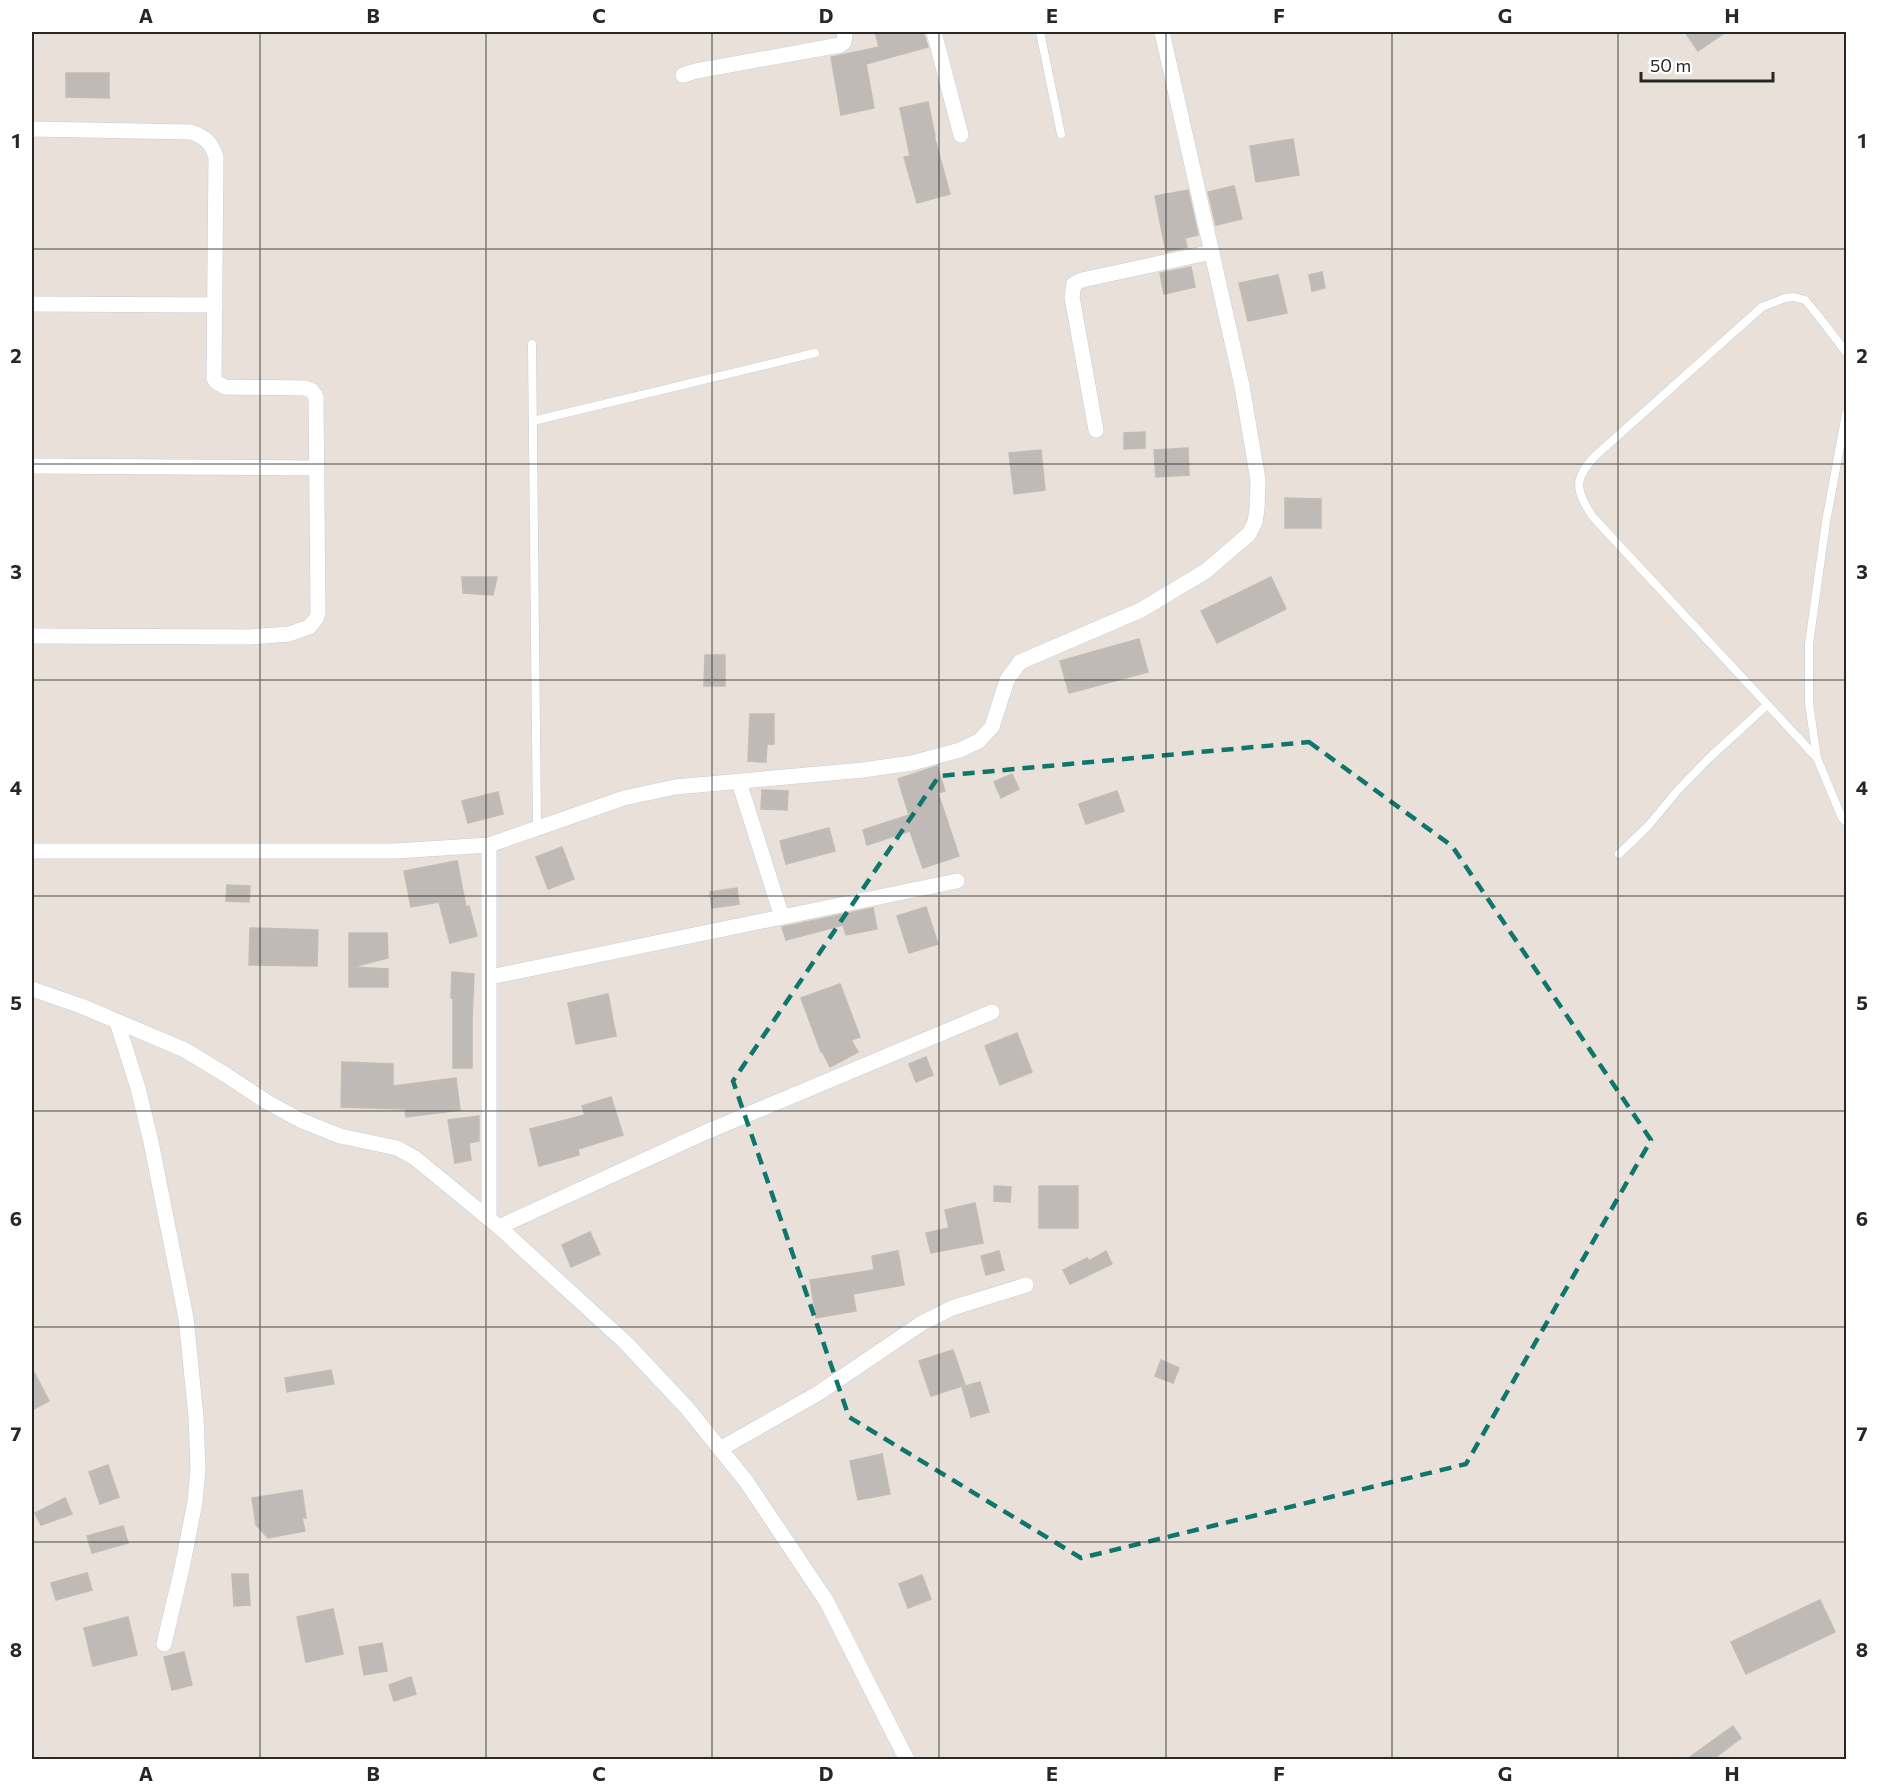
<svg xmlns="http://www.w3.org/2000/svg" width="1878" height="1791" font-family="Commissioner,sans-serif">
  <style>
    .building { fill: #c0bab6; stroke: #c3bcb4; stroke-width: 1.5 }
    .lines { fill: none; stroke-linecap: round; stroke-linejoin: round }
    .lane-casing { stroke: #c8cdd7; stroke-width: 9 }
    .street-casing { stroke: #c8cdd7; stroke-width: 16 }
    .lane { stroke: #fff; stroke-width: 8 }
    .street { stroke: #fff; stroke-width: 15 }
    .marked { fill: none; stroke: #0f766e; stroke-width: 4.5; stroke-dasharray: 12 8; stroke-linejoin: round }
    .grid { fill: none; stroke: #272727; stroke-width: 1.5; stroke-opacity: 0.55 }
    .neatline { fill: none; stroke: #272727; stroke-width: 2 }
    .grid-label { font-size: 20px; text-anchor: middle; font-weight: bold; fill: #272727 }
  </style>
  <rect width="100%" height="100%" fill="#e8e0d9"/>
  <!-- building -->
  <g class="building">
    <polygon points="875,32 923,32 928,47 866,64 874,108 841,115 831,57 879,47"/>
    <polygon points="1685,32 1726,32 1698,51"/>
    <polygon points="66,73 109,73 109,98 66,97"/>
    <polygon points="928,102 935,136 934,136 950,194 917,203 904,157 910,156 900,108"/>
    <polygon points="1293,139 1299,175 1256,182 1250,146"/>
    <polygon points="1234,186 1242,219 1216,225 1208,192"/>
    <polygon points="1188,190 1198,235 1185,238 1187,247 1166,252 1155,196"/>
    <polygon points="1191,267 1195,287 1164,294 1160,273"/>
    <polygon points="1322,272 1325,288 1312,291 1309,275"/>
    <polygon points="1278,275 1287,313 1248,321 1239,283"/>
    <polygon points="1145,432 1145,448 1124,449 1124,433"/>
    <polygon points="1188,448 1189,475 1156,477 1154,450"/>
    <polygon points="1041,450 1045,490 1014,494 1009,453"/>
    <polygon points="1285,498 1321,499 1321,528 1285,528"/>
    <polygon points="462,577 497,577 493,595 463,593"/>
    <polygon points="1271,577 1286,609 1217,643 1201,611"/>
    <polygon points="1139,639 1148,672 1069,693 1060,661"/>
    <polygon points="705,655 725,655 725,686 704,686"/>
    <polygon points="750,714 774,714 774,744 767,744 766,762 748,761"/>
    <polygon points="937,766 945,791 938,793 959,856 923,868 910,831 867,845 863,830 909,815 898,779"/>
    <polygon points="1012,774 1019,789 1001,798 994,782"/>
    <polygon points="762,790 788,791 787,810 761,809"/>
    <polygon points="1117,791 1124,811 1086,824 1079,804"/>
    <polygon points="498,792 503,814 468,823 462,801"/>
    <polygon points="829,828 835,851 786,864 780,841"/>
    <polygon points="562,847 574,879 548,889 536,857"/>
    <polygon points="457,861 466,907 469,906 477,936 450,943 439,902 411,907 404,871"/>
    <polygon points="227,885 250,886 249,902 226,901"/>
    <polygon points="737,888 739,904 712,908 710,892"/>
    <polygon points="926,907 938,944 909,953 897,916"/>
    <polygon points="873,908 877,929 846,935 843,925 786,940 782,927"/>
    <polygon points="250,928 318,930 317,966 249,965"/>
    <polygon points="349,933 387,933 388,958 353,967 388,969 388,987 349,987"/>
    <polygon points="452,972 474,974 472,1019 472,1068 453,1068 453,998 451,998"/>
    <polygon points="840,984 860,1037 851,1040 858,1052 830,1067 822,1051 821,1052 801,998"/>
    <polygon points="608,994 616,1036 576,1044 568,1003"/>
    <polygon points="1017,1033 1032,1072 1000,1085 985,1046"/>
    <polygon points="926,1057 933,1075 916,1082 909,1064"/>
    <polygon points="342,1062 393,1064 393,1086 456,1078 460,1110 406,1117 405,1109 341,1107"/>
    <polygon points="611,1097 623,1135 578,1149 579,1155 539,1166 530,1129 585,1115 582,1106"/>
    <polygon points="479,1116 479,1141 469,1143 471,1160 455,1163 448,1120"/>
    <polygon points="994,1186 1011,1187 1010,1202 994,1201"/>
    <rect x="1039" y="1186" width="39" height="42"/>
    <polygon points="975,1203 983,1243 931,1253 926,1233 949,1228 945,1210"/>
    <polygon points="590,1232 600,1254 571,1267 562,1245"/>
    <polygon points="898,1251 904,1285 853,1294 856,1311 816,1318 810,1280 874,1270 872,1256"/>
    <polygon points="999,1251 1004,1270 986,1275 981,1256"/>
    <polygon points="1106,1251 1112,1264 1070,1284 1063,1270 1087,1258 1089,1261"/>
    <polygon points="953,1350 965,1385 931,1396 919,1361"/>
    <polygon points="1161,1360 1179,1368 1173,1383 1155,1376"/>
    <polygon points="32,1368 49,1401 32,1410"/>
    <polygon points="331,1370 334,1384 287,1392 285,1378"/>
    <polygon points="980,1382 989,1412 971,1417 962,1387"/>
    <polygon points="882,1454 890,1494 858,1500 850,1461"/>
    <polygon points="108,1465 119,1497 100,1504 89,1472"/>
    <polygon points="302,1490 306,1518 302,1518 305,1531 268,1538 256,1525 252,1498"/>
    <polygon points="65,1498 72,1514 41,1525 35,1513"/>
    <polygon points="123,1526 128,1543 92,1553 87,1536"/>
    <polygon points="87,1573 92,1590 56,1600 51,1583"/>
    <polygon points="232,1574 248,1574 250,1605 234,1606"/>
    <polygon points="922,1575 931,1599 908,1608 899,1584"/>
    <polygon points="1820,1600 1835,1632 1746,1674 1731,1642"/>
    <polygon points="333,1609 343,1654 306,1662 297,1617"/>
    <polygon points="128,1617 137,1655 93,1666 84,1628"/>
    <polygon points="382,1643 387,1671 364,1675 359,1647"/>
    <polygon points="184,1652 192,1685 172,1690 164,1657"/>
    <polygon points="411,1677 416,1694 394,1701 389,1685"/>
    <polygon points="1733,1726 1741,1738 1712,1760 1686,1760"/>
  </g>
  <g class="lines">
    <defs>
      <g id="lane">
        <polyline points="1040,32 1061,134"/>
        <polyline points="532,344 537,828"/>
        <polyline points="1846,414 1826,522 1809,644 1809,703 1817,758 1842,818 1846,822"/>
        <polyline points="533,421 815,353"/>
        <path d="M1817 758 1592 516C1576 489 1573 481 1594 457L1762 307 1785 298 1794 297 1805 300 1816 313 1846 352"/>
        <polyline points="1619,854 1648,826 1678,790 1708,759 1767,705"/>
      </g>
      <g id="street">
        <polyline points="934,32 961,135"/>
        <polyline points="683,75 696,71 840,45 844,42 845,32"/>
        <path d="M32 129 191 132C205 137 211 142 216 157L214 378 216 382 225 387 305 388 312 391 316 397 318 613 316 619 309 627 289 634 249 637 32 636"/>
        <polyline points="32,304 215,305"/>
        <polyline points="1096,430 1072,297 1074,284 1082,280 1212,252"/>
        <polyline points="32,466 317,468"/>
        <polyline points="739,782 782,917"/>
        <polyline points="489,845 489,1219"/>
        <polyline points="32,851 395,851 489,845 624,798 675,787 863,770 912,763 960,750 979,741 992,727 1007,680 1020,662 1141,610 1206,571 1249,534 1255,522 1257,509 1258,480 1242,386 1162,32"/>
        <polyline points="490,977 957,881"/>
        <polyline points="32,989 81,1006 185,1050 226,1075 267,1102 300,1120 340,1136 397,1148 415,1158 499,1227 626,1343 687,1408 746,1481 827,1602 907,1760"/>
        <polyline points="117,1022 138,1088 151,1142 186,1318 196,1417 198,1469 195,1502 182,1568 164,1644"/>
        <polyline points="499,1227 706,1132 992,1012"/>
        <polyline points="720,1449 817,1394 922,1323 952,1308 1026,1285"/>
      </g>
    </defs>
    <!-- lane casing -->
    <use href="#lane" class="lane-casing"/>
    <!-- street casing -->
    <use href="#street" class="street-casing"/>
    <!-- lane -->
    <use href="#lane" class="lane"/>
    <!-- street -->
    <use href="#street" class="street"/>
  </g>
  <!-- marked area -->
  <path class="marked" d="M1309 742 1452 846 1651 1140 1466 1464 1081 1558 849 1417 733 1081 939 776Z"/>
  <!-- grid -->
  <path class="grid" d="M260 32V1760M486 32V1760M712 32V1760M939 32V1760M1166 32V1760M1392 32V1760M1618 32V1760M32 249H1846M32 464H1846M32 680H1846M32 896H1846M32 1111H1846M32 1327H1846M32 1542H1846"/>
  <!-- border -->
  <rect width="1878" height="1791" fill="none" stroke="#ffffff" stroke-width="66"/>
  <!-- scale -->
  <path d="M1641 72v9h132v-9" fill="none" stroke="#272727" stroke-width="3"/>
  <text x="1650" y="72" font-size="18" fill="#272727" stroke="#ffffff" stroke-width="4.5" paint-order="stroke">50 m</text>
  <rect x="33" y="33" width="1812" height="1725" class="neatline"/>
  <g class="grid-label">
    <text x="146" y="23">A</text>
    <text x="373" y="23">B</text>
    <text x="599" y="23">C</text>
    <text x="826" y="23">D</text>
    <text x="1052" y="23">E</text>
    <text x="1279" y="23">F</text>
    <text x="1505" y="23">G</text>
    <text x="1732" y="23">H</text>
    <text x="16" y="148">1</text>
    <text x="1862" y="148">1</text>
    <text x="16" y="363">2</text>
    <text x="1862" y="363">2</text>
    <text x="16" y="579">3</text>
    <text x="1862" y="579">3</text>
    <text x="16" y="795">4</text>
    <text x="1862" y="795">4</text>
    <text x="16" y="1010">5</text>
    <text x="1862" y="1010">5</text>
    <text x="16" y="1226">6</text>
    <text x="1862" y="1226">6</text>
    <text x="16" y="1441">7</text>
    <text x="1862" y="1441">7</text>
    <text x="16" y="1657">8</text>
    <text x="1862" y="1657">8</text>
    <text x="146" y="1781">A</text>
    <text x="373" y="1781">B</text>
    <text x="599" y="1781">C</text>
    <text x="826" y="1781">D</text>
    <text x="1052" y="1781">E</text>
    <text x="1279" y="1781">F</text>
    <text x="1505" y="1781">G</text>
    <text x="1732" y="1781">H</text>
  </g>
</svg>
